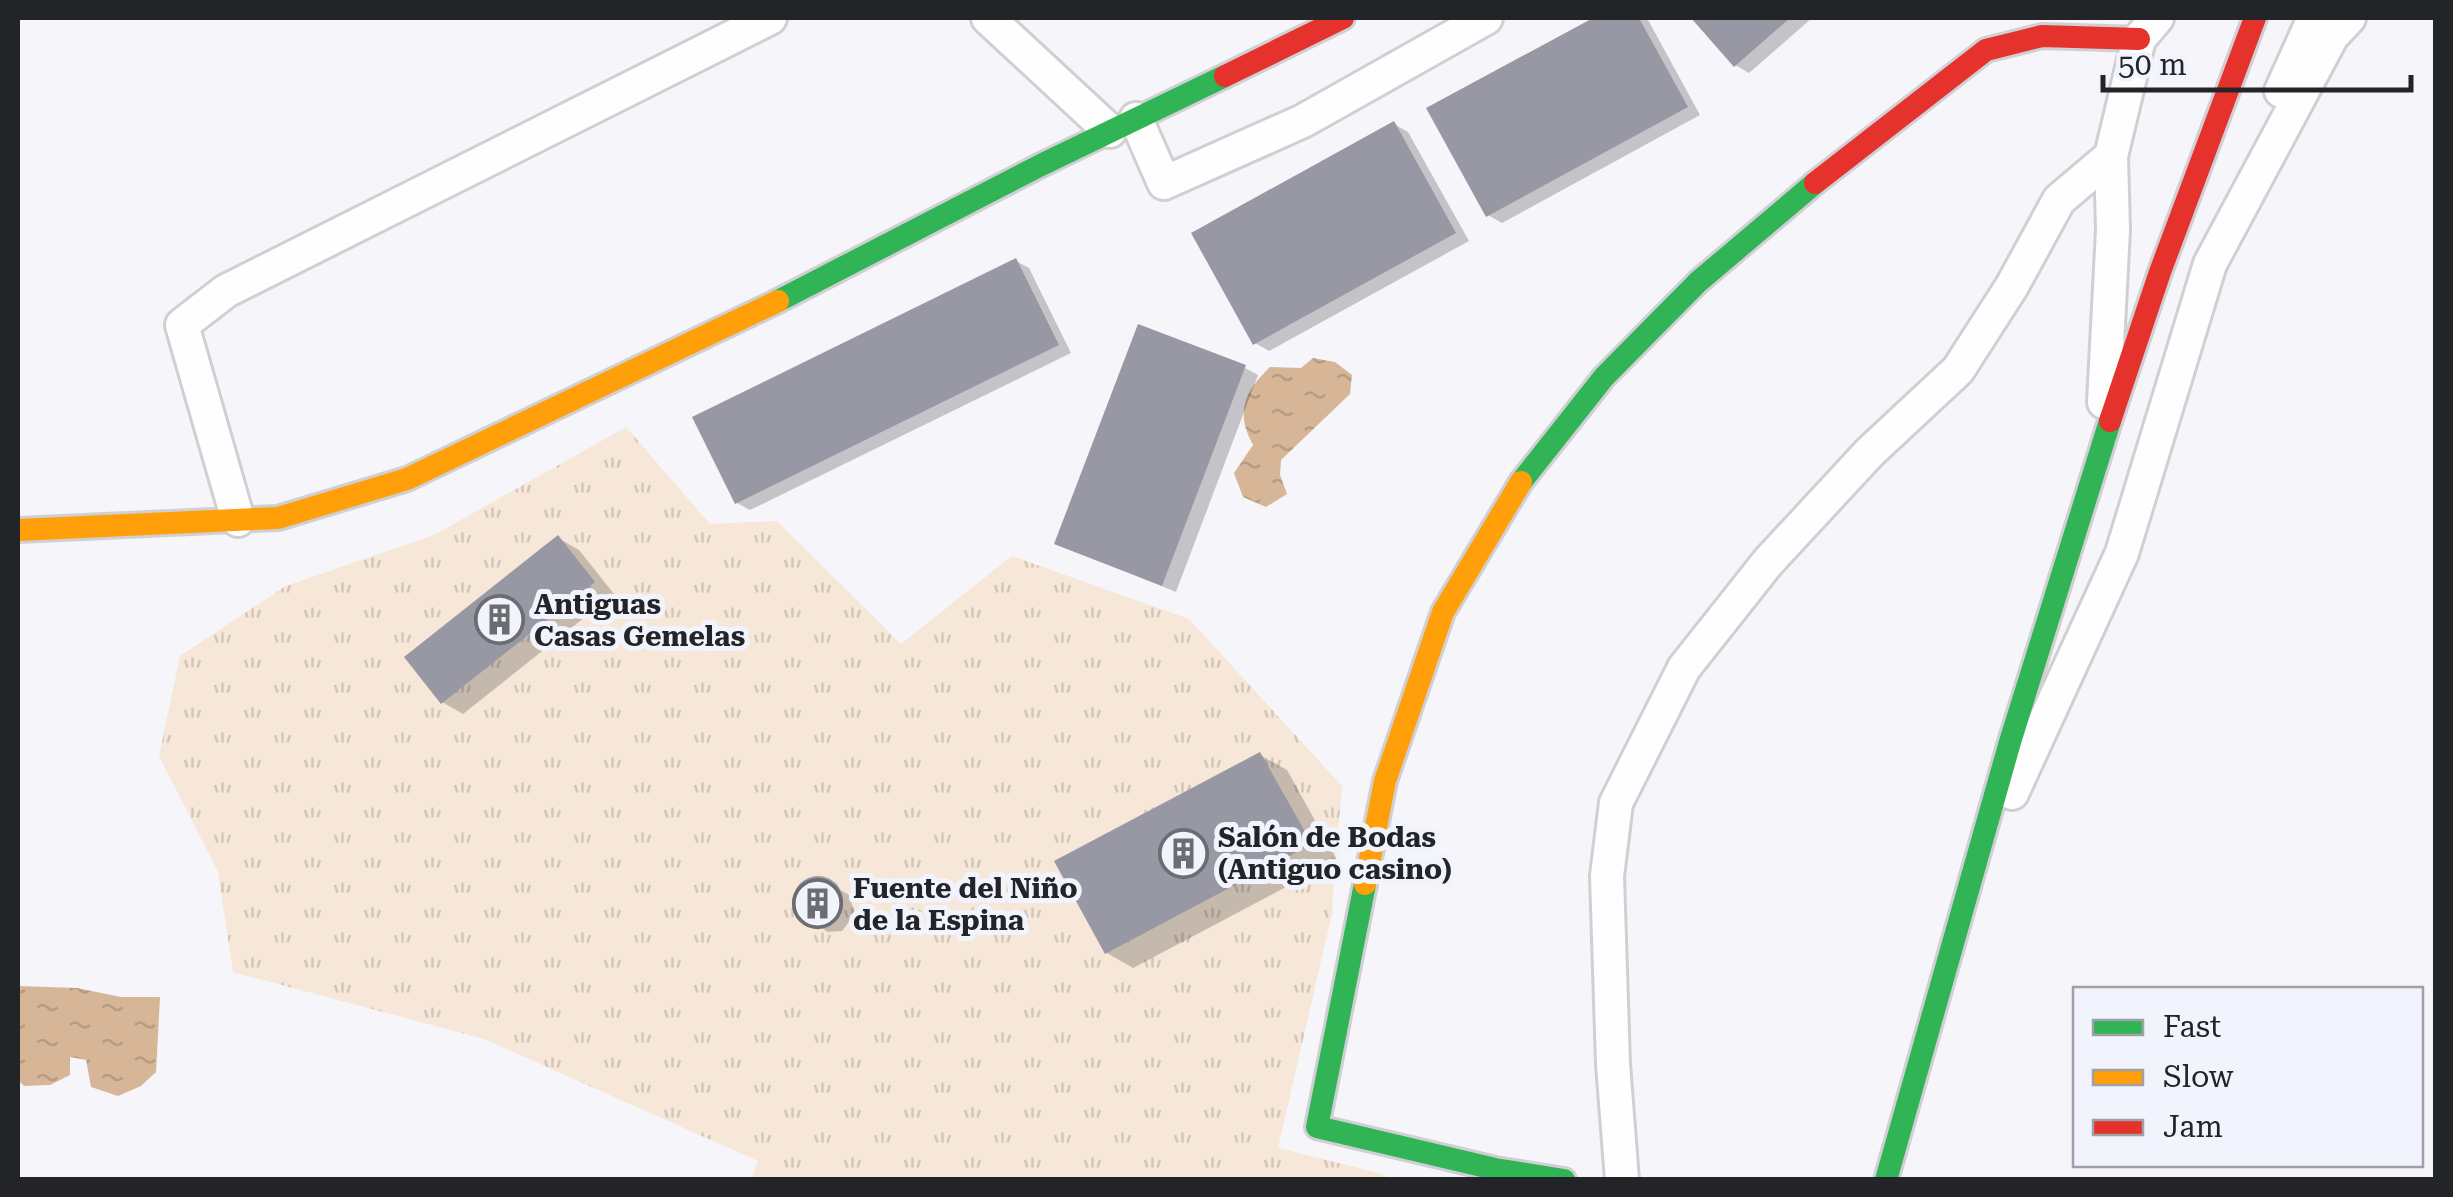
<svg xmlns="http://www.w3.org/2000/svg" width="2453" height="1197" font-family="'Roboto Serif',serif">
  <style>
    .park { fill: url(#park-tufts) }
    .water { fill: url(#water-ripples) }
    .shadow { fill: #0003 }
    .building { fill: #9898a4 }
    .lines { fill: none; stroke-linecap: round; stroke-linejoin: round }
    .street-casing { stroke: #d0d0d4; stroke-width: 38 }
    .fast-casing { stroke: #d0d0d4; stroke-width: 28 }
    .slow-casing { stroke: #d0d0d4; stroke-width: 28 }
    .jam-casing { stroke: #d0d0d4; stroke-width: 28 }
    .street { stroke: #fefefe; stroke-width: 32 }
    .fast { stroke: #30b455; stroke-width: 22 }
    .slow { stroke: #ff9f0a; stroke-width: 22 }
    .jam { stroke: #e5322d; stroke-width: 22 }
    .labels { text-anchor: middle; stroke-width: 10; stroke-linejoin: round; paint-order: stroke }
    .poi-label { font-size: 28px; font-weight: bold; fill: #232427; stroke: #f2f4fd; text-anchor: start }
  </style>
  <defs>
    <pattern id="park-tufts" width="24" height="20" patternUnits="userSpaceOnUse" patternTransform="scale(2.5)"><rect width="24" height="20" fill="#f7e7d8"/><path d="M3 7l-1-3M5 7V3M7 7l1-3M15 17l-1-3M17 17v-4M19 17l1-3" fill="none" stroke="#d3c6b9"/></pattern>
    <pattern id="water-ripples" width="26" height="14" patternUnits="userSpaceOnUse" patternTransform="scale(2.5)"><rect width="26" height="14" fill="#d7b697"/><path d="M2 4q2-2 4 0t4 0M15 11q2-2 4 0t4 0" fill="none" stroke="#b89c82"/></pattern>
  </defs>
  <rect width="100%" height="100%" fill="#f5f5fa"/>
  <!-- park -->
  <polygon class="park" points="626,427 710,524 777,521 901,644 1012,556 1189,619 1342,786 1331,918 1278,1148 1375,1172 1393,1179 751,1179 758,1161 484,1039 233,972 218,872 159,756 180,656 286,586 434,535"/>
  <!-- water -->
  <g class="water">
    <path d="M1313 358 1335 362 1352 375 1350 394 1281 460 1280 475 1287 494 1266 507 1243 497 1234 473 1253 445C1235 412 1244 392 1270 367L1301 368Z"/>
    <polygon points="18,986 77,988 121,997 160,997 156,1072 141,1086 118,1096 91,1087 86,1060 70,1057 70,1075 50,1085 24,1086 18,1080"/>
  </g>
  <!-- shadow -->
  <g class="shadow">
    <polygon points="1598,18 1647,18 1700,115 1502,223 1488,215 1430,109"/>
    <polygon points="1694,18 1812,18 1749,73 1735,65"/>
    <polygon points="1394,124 1408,132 1469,241 1269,351 1255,343"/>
    <polygon points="1016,261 1029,268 1071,353 750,510 737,503"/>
    <polygon points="1245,368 1258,375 1176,592 1057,543"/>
    <polygon points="558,538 579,550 614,594 463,714 442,702"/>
    <polygon points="1260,755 1287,770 1337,860 1133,968 1107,953"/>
    <polygon points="813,879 821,879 849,895 855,914 842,931 828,932 801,915 796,901 800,887"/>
  </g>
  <!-- building -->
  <g class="building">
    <polygon points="1593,18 1639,18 1688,107 1486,217 1426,108"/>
    <polygon points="1691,18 1790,18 1734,67"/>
    <polygon points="1394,121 1456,233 1253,345 1191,233"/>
    <polygon points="1016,258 1059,345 735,504 692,417"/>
    <polygon points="1138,324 1246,365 1162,586 1054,544"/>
    <polygon points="558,535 595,582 441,704 404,657"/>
    <polygon points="1260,752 1312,844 1105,954 1054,861"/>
    <circle cx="818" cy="901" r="25"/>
  </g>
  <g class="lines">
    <defs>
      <g id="street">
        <polyline points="988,18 1110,131"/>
        <polyline points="2281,91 2314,18"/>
        <polyline points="1136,119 1164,183 1303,121 1486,18"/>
        <polyline points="2104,402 2113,230 2111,156 2139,39 2157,18"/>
        <polyline points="238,520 182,325 226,291 770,18"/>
        <polyline points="2012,793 2122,553 2210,264 2332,36 2349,18"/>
        <polyline points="1622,1180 1613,1064 1607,876 1616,803 1684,668 1768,562 1870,452 1958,370 2012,286 2059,200 2111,156"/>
      </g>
      <g id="fast">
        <polyline points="778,301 1041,165 1225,76"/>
        <polyline points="1521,482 1604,377 1698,282 1815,183"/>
        <polyline points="1365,884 1317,1127 1495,1169 1564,1180"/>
        <polyline points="1886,1180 2010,742 2110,421"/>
      </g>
      <g id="slow">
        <polyline points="18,530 278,518 407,479 778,301"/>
        <polyline points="1365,884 1385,781 1443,612 1521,482"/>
      </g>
      <g id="jam">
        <polyline points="1225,76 1343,18"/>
        <polyline points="1815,183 1986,50 2042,36 2139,39"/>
        <polyline points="2110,421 2160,272 2255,18"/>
      </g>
    </defs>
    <!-- street casing -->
    <use href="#street" class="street-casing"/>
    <!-- fast casing -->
    <use href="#fast" class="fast-casing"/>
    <!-- slow casing -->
    <use href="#slow" class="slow-casing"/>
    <!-- jam casing -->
    <use href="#jam" class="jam-casing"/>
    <!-- street -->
    <use href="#street" class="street"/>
    <!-- fast -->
    <use href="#fast" class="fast"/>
    <!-- slow -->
    <use href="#slow" class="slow"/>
    <!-- jam -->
    <use href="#jam" class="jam"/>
  </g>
  <!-- icons -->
  <defs>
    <symbol id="building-ring" viewBox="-11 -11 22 22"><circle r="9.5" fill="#f2f4fd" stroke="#6c6d71" stroke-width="1.5"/><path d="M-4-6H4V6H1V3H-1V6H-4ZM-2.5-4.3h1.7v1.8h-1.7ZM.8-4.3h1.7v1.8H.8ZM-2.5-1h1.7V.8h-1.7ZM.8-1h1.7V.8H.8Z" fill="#6c6d71"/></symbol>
  </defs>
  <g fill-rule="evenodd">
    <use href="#building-ring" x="472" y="592" width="55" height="55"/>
    <use href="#building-ring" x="1156" y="826" width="55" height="55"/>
    <use href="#building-ring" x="790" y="876" width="55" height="55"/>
  </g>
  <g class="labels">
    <!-- poi labels -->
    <g class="poi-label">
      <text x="534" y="614">Antiguas<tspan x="534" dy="32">Casas Gemelas</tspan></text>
      <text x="1218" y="847">Salón de Bodas<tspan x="1218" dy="32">(Antiguo casino)</tspan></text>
      <text x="853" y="898">Fuente del Niño<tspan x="853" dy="32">de la Espina</tspan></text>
    </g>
  </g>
  <!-- border -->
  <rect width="2453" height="1197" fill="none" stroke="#232427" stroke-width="40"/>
  <!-- legend -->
  <rect x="2073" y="987" width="350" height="180" fill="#f2f4fd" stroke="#9fa1a7" stroke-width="2.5"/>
  <rect x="2093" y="1020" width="50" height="15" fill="#30b455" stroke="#9fa1a7" stroke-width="2.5"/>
  <text x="2163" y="1037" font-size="30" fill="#232427">Fast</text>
  <rect x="2093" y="1070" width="50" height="15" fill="#ff9f0a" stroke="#9fa1a7" stroke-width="2.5"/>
  <text x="2163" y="1087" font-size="30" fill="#232427">Slow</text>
  <rect x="2093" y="1120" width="50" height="15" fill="#e5322d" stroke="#9fa1a7" stroke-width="2.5"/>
  <text x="2163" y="1137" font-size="30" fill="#232427">Jam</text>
  <!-- scale -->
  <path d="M2103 75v15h308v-15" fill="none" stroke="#232427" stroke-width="5"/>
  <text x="2118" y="75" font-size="30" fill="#232427" stroke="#f2f4fd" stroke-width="8" paint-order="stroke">50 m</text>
</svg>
